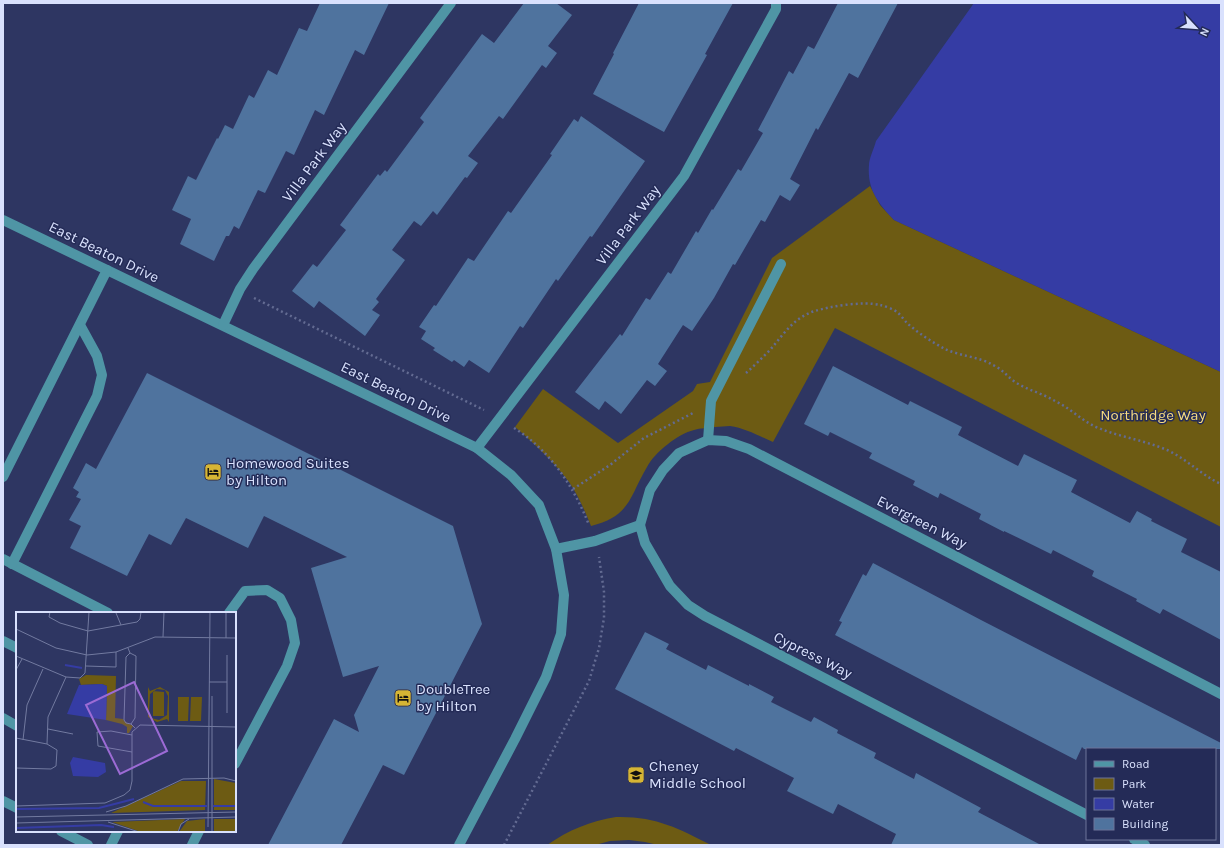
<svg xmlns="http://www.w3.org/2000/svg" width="1224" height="848" font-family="Karla,sans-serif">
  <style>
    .green { fill: #6d5b13 }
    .water { fill: #353ca4 }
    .building { fill: #4f739e }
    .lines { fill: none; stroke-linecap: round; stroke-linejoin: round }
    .path { stroke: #636b92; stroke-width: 2.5; stroke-dasharray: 2 3; stroke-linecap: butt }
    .minor { stroke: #4f95a5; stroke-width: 10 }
    .labels { text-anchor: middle; stroke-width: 3; stroke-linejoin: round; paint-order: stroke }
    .street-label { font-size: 15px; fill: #d9e1fd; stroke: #242b57 }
    .park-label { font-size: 15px; fill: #f7dc7f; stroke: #242b57 }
    .poi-label { font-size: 15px; fill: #d9e1fd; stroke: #242b57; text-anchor: start }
    .inset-river { fill: none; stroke: #353ca4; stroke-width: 2 }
    .inset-road { fill: none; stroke: #727aa0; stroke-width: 1 }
    .view { fill: #9c6bd5; fill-opacity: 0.15; stroke: #9c6bd5; stroke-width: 2 }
    .inset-edge { fill: none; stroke: #d9e1fd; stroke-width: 2 }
  </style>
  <rect width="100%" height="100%" fill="#2e3662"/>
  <!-- green -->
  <g class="green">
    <path d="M870 186 880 205 894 220 1221 372V527L835 328 773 442C759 436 745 428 730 426 725 426 720 427 715 427 708 428 700 428 694 430 678 434 655 452 647 467 629 497 631 516 591 526 585 511 578 495 569 482 553 461 534 443 515 427L543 389 618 443 693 391 697 384 710 382 772 258Z"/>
    <path d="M616 817C655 816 678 828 711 845H658L645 842 629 840 610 841 595 845H547C569 830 590 821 616 817Z"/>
  </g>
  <!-- water -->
  <path class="water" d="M974 3H1221V372L894 220C878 203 867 189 869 165 869 158 874 149 876 141Z"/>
  <!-- building -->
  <g class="building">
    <polygon points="320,3 389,3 364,55 355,50 324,115 315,110 294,155 286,151 265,193 258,190 239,229 234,226 229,236 226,236 214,261 180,244 191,219 172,210 188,176 196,180 217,138 218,139 225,125 233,129 249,95 254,98 268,70 277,75 299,28 307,31"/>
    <polygon points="524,3 556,3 572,15 548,46 557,53 546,68 542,65 503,119 499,116 468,156 478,163 467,178 465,177 437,215 433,211 421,226 414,221 392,250 405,260 376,299 379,302 372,310 380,315 365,336 319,301 314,308 292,291 313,264 317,267 346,230 340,225 378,174 380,176 385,170 387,172 424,122 420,118 482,34 494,43"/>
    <polygon points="639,3 733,3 705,54 707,55 664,132 593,94 614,54 613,53"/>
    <polygon points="838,3 898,3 858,78 849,73 818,130 816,128 790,179 800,185 790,201 780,195 765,222 761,220 735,265 733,264 714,298 692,331 683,325 658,364 667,371 655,386 647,380 621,414 605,401 599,410 575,392 620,334 622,336 646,298 650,300 668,272 671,274 696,231 698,233 712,209 713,210 738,169 741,171 763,133 758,130 789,71 793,74 808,46 814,49"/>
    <polygon points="581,116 645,161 592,237 590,236 558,281 556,279 523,328 520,326 489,373 469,360 464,367 454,360 452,362 433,350 435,348 421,339 426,331 419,327 434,305 436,306 468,258 474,261 508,211 511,213 552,155 550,154 574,119 578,122"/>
    <polygon points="833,366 908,405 910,401 962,427 958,435 1018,466 1024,454 1077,480 1071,492 1130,523 1137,511 1152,519 1151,521 1187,539 1181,552 1221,572 1221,640 1163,609 1160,614 1136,601 1137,599 1092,576 1094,571 1053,550 1051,554 1004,531 1004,532 979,519 981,514 940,493 938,498 913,485 915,481 869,458 872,453 830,432 828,436 804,424"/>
    <polygon points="147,373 453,526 482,624 404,775 383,765 341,845 268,845 334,719 359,732 354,715 379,666 343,677 311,568 347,557 264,516 248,548 186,518 171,545 149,534 127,576 70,548 81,526 69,520 81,499 76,497 79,492 73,488 86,463 96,469"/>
    <polygon points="873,563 981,620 1221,743 1221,749 1084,749 1082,747 1076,760 835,635 842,622 839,621 863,574 866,576"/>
    <polygon points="645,632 669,644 666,649 706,670 708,665 749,686 749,684 774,697 771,702 811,722 814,717 838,730 837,733 876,753 874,758 914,779 916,773 981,808 978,812 1041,845 891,845 896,834 838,804 833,814 787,791 794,778 736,748 734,751 615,689"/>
  </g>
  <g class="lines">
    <!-- path -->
    <g class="path">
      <polyline points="254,298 484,410"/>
      <path d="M746 373C754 366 762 358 770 350 783 335 794 317 815 311 831 306 864 301 880 305 885 306 893 309 897 312 901 315 904 320 907 323 918 333 932 342 945 349 960 356 980 357 993 365 1002 369 1007 376 1015 382 1027 390 1042 393 1055 401 1070 408 1081 420 1096 427 1119 437 1144 440 1167 450 1187 459 1201 475 1221 484"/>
      <path d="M514 428C550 450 574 487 589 525"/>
      <polyline points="573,489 610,465 644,438 693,413"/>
      <polyline points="504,845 589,681 599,648 604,618 604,592 599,557"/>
    </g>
    <!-- minor -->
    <g class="minor">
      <polyline points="3,220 477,448 511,475 539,505 556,549 564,595 561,634 546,677 515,739 459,845"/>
      <polyline points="223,325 240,289 253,269 451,3"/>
      <polyline points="708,440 711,401 781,264"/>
      <polyline points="477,448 684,176 776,9 776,3"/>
      <polyline points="3,477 107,270"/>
      <polyline points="640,525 650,490 663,470 679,453 708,440 726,441 749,449 1221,694"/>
      <polyline points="556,549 595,541 640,525 645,543 670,586 688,605 705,616 1087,815"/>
      <polyline points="3,559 108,613"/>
      <polyline points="12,564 97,396 102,375 97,356 80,325"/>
      <polyline points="229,613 245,591 267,590 280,598 291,620 295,643 287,666 235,764"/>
      <polyline points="3,641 17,648"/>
      <polyline points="3,718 17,726"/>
      <polyline points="3,801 17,808"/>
      <polyline points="61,831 88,845"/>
      <polyline points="1134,839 1145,845"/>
      <polyline points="111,845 118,831"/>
      <polyline points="192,845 199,831"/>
    </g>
  </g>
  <!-- icons -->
  <defs>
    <symbol id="hotel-square" viewBox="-11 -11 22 22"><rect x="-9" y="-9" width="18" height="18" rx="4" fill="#d6b534" stroke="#242b57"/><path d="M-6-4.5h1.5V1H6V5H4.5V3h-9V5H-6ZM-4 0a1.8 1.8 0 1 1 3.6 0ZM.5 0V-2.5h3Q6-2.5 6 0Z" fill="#111"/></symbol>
    <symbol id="school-square" viewBox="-11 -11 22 22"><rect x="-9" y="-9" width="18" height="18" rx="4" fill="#d6b534" stroke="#242b57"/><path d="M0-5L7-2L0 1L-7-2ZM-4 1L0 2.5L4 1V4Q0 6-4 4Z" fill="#111"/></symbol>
  </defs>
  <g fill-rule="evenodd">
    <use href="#hotel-square" x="203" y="462" width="20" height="20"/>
    <use href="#hotel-square" x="393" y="688" width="20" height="20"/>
    <use href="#school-square" x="626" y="765" width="20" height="20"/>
  </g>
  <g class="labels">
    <!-- street labels -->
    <g class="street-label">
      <text transform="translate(314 162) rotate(-53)" y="5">Villa Park Way</text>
      <text transform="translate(628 225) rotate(-53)" y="5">Villa Park Way</text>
      <text transform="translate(104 252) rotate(26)" y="5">East Beaton Drive</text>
      <text transform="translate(396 392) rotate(26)" y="5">East Beaton Drive</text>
      <text transform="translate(922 522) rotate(27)" y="5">Evergreen Way</text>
      <text transform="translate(813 655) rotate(27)" y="5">Cypress Way</text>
    </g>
    <!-- park labels -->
    <g class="park-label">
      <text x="1153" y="420">Northridge Way</text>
    </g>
    <!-- poi labels -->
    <g class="poi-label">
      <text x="226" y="468">Homewood Suites<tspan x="226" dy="17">by Hilton</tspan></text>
      <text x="416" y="694">DoubleTree<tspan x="416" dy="17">by Hilton</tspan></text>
      <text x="649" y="771">Cheney<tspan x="649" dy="17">Middle School</tspan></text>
    </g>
  </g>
  <!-- overview -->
  <g transform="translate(16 612)">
    <rect width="220" height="220" fill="#2e3662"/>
    <path d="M70 63 100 64 99 106 107 107 108 109 117 114 113 121H111V115L106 112 90 108 91 74 86 72 65 73 63 67ZM132 75 134 79 144 75 153 80V110L151 107 141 110 132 105ZM141 77 149 78 152 84 151 103 143 108 135 106 133 101 134 82ZM137 79 148 80V104H137ZM162 85H173L172 109H162ZM175 85H186L185 109H174ZM198 167 220 171V198H198ZM165 169H190L189 198 95 201ZM169 207 161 220H125L96 210ZM189 207V220H163L171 209ZM198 207H220V220H198Z" fill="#6d5b13" fill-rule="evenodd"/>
    <path d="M86 72 91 74 90 108 51 102 63 73ZM57 145 89 151 90 160 82 165 57 164 54 151Z" fill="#353ca4"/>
    <path class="inset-river" d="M49 53 66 56M127 190 137 194H191M197 194H220M0 197 83 196 118 187M0 216 85 213 98 215"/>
    <path class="inset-road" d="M34 0 33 5 44 11 72 19 121 10 124 7 125 0M100 1 105 13M0 17 40 36 71 43 100 40 139 25 220 26M147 25 148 0M210 26V0M112 36 114 41 120 44 119 106 115 112 119 116M114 41 110 45 108 108 110 111 115 112M0 44 50 65M70 54 100 55V40M0 58 6 47M193 70H211M196 84V220M211 101V43M32 117 57 122M116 123 95 119 81 120 82 134 116 140M0 126 31 132M7 128 11 93 27 57M0 156 35 157 40 154 41 138 31 132 32 105 50 65 64 66 69 61 73 0M0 194 89 191 108 183 114 178 116 169V120L124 113 220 115M90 200 110 194 167 167 208 166 220 169M0 205 220 200M92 210 123 220M0 211 220 205M192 215 194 0M162 220 165 212 173 207"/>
    <path class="view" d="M118 70 151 139 104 162 70 93Z"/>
    <rect width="220" height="220" class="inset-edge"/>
  </g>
  <!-- border -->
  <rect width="1224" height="848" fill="none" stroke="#d9e1fd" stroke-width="8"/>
  <!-- legend -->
  <rect x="1086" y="748" width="130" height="92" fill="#242b57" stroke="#6c7499"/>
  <rect x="1094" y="761" width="20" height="6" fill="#4f95a5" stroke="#6c7499"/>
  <text x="1122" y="768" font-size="12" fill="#d9e1fd">Road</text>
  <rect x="1094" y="778" width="20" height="12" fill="#6d5b13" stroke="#6c7499"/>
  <text x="1122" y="788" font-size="12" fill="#d9e1fd">Park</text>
  <rect x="1094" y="798" width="20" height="12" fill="#353ca4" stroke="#6c7499"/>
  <text x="1122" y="808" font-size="12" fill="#d9e1fd">Water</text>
  <rect x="1094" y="818" width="20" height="12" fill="#4f739e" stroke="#6c7499"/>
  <text x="1122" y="828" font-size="12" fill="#d9e1fd">Building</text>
  <!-- north arrow -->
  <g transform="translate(1196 28) rotate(116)" stroke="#242b57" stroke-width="3" paint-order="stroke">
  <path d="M0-3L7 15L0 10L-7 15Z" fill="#d9e1fd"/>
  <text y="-6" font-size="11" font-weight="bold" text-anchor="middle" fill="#d9e1fd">N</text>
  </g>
</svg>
